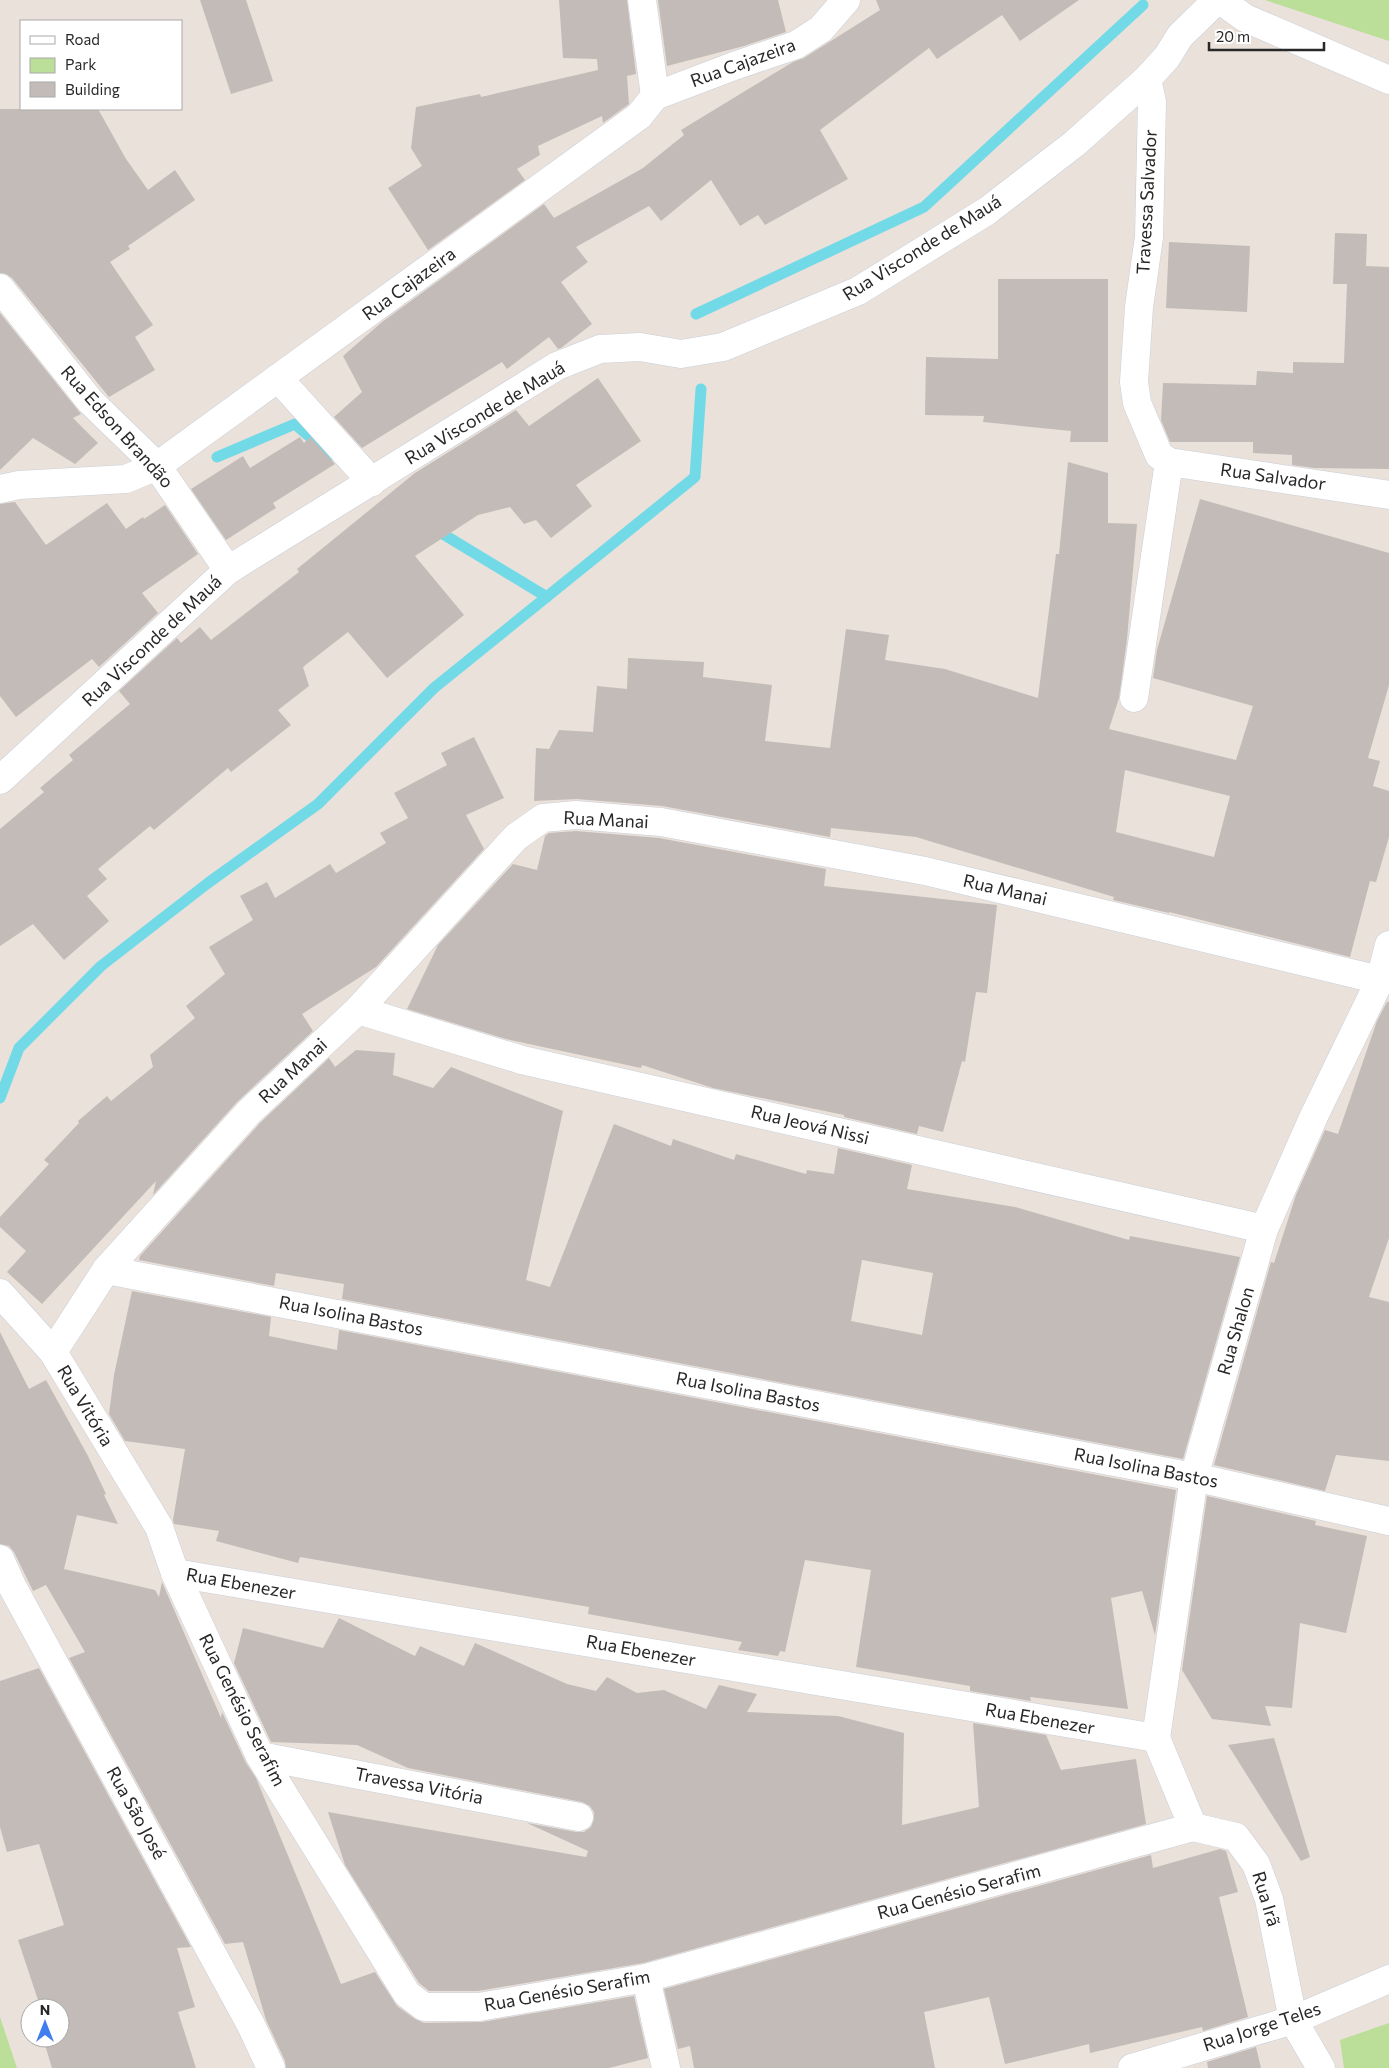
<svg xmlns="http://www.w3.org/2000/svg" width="1389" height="2068" font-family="Commissioner,sans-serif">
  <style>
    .green { fill: #bbde99 }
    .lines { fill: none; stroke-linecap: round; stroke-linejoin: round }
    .stream { stroke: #72dae7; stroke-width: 11 }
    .building { fill: #c2bbb7; fill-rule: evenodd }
    .minor-casing { stroke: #c9cfd9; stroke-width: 29 }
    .minor { stroke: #fff; stroke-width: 28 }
    .labels { text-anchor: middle; stroke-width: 4; stroke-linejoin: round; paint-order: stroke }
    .street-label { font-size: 18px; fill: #282828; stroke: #fff }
  </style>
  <rect width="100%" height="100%" fill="#eae1da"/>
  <!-- green -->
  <g class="green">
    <polygon points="1265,0 1389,0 1389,41"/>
    <polygon points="0,2017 17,2068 0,2068"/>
    <polygon points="1389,2023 1389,2068 1344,2068 1340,2040"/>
  </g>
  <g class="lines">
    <!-- stream -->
    <g class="stream">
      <polyline points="696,314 924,207 1143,5"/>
      <polyline points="217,457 295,424 331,455"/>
      <polyline points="433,528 547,597"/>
      <polyline points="0,1098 19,1048 101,966 208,883 318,804 434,688 695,477 701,389"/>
    </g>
  </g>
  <!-- building -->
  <g class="building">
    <polygon points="200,0 246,0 273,81 231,94"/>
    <polygon points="559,0 627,0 636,74 627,76 629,104 603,123 602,116 538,146 540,155 517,169 525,180 428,250 388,188 422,166 411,148 416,107 480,94 481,97 598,70 597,59 563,58"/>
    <polygon points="658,0 778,0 786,32 744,46 667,66"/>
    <polygon points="876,0 1079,0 1020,41 1002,15 937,59 929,48 820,130 848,179 765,225 758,215 740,226 711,180 661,221 649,206 576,247 588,262 561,282 592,324 561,348 558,349 549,337 507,369 502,362 362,448 334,417 362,392 343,356 382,322 544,204 554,218 643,168 684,135 681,130 793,62 804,58 880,10"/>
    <polygon points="0,109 98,109 126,159 148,190 175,170 195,200 128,246 130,249 110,262 153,325 135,337 155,370 109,397 12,278 6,274 0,273"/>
    <polygon points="1335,233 1367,234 1366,266 1389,267 1389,469 1314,468 1292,465 1292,455 1253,453 1253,442 1170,442 1161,420 1163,383 1256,385 1257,371 1293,373 1293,362 1344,363 1347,284 1333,284"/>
    <polygon points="1169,242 1250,246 1247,312 1166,308"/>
    <polygon points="998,279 1108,279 1108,442 1070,442 1071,431 983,422 984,416 925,415 926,357 998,359"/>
    <polygon points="0,313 81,414 73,418 98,443 75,464 33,438 0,470"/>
    <polygon points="598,378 641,441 576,485 592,506 551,538 536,520 524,524 510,507 478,515 415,556 464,615 387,678 348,632 303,667 309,686 278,710 291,725 231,772 228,768 154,830 150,826 98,869 107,879 87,896 109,921 64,960 33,924 0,946 0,829 44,792 40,788 73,760 69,755 130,704 119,691 177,638 181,643 200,627 211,640 299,572 297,569 415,473 516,410 529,426"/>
    <polygon points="300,437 304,443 310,437 335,464 273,503 276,508 226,540 191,489 243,456 250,468"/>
    <path d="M1068 462 1108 473V523L1137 524 1127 639 1119 698 1109 729 1236 760 1253 706 1153 678 1157 650 1200 499 1389 553V685L1368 758 1380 761 1373 786 1389 791V837L1376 882 1370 881 1350 957 1169 912V913L1113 900 1114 897 916 837 831 828 830 837 662 806 577 799 534 801 536 748 549 749 559 730 593 732 597 686 627 689 628 658 704 662 703 677 772 685 765 741 830 748 846 629 889 635 885 660 945 669 1038 698 1056 554H1059ZM1125 770 1230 796 1214 857 1116 832Z"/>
    <polygon points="15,502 46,545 107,503 126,529 143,517 144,519 165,505 198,554 142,593 158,613 99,667 92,659 16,717 0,696 0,504"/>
    <polygon points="474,737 504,798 466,815 484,849 376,967 302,1014 313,1031 237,1102 153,1195 156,1181 42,1304 7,1272 26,1251 0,1227 0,1217 49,1164 44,1160 79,1123 78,1121 107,1096 111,1101 153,1067 150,1055 195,1018 186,1006 225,974 209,947 253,920 240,896 267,882 275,898 330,864 336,873 386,843 380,833 408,818 394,793 447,765 441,753"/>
    <polygon points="576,831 659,838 826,869 824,886 997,905 987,993 976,992 965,1062 962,1061 943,1132 919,1126 917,1134 844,1117 844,1115 713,1088 642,1065 641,1068 506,1039 407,1009 438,945 513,864 537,870 545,836 549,833"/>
    <polygon points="1387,1002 1389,1002 1389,1238 1369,1297 1389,1302 1389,1461 1336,1455 1325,1491 1214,1465 1271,1262 1274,1263 1296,1195 1325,1130 1338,1134 1377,1021"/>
    <path d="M356 1050 395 1053 393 1075 433 1088 451 1067 563 1111 526 1280 550 1287 614 1124 671 1146 673 1139 734 1160 736 1154 806 1174 807 1170 834 1174 838 1148 912 1165 907 1189 1015 1207 1129 1240 1130 1236 1240 1257 1183 1459 342 1299 344 1284 276 1273 274 1286 139 1260 140 1256 260 1123 329 1058 335 1067ZM862 1260 933 1273 922 1335 851 1321Z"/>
    <polygon points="132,1291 271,1317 269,1336 337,1350 339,1330 1176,1490 1155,1635 1142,1591 1111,1598 1128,1709 1030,1697 1031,1701 970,1691 970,1686 856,1667 871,1570 805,1560 785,1652 780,1651 778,1656 738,1650 742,1642 588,1614 589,1607 300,1557 298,1563 216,1541 219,1531 174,1524 173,1520 185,1449 125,1441 109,1414 114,1375"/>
    <polygon points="0,1332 29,1389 46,1380 88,1456 106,1494 104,1495 118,1524 77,1515 64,1569 155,1590 159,1597 162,1582 221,1718 222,1712 246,1763 256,1778 341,1984 375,1972 397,2006 415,2019 424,2023 482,2022 634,1996 648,2058 609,2068 286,2068 285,2061 266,2020 243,1942 225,1944 69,1658 85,1652 46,1585 33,1591 14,1552 9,1546 0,1544"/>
    <polygon points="1207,1496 1316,1521 1315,1525 1367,1536 1346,1633 1300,1623 1292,1708 1265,1706 1271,1726 1212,1719 1182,1670"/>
    <polygon points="339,1618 415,1656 420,1646 464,1666 475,1643 567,1684 596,1691 607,1677 637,1693 664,1690 706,1709 719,1685 757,1694 747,1712 838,1716 904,1733 902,1825 979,1807 973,1723 1046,1735 1061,1770 1136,1759 1146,1824 643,1963 478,1991 429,1991 419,1983 345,1865 328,1812 586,1857 588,1851 527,1823 576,1832 584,1832 591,1827 594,1819 594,1812 590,1806 582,1802 408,1768 357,1745 271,1742 234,1663 243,1628 323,1648"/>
    <polygon points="39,1668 191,1947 177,1948 195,2007 178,2012 196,2068 52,2068 43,2038 60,2038 60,2008 34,2008 33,2005 39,2003 18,1940 64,1925 39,1844 7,1852 0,1827 0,1681"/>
    <polygon points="1274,1738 1310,1857 1301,1861 1228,1745"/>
    <polygon points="1220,1849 1226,1851 1238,1892 1219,1897 1248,2017 1203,2031 1202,2027 1090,2053 1089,2044 1005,2064 989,1997 924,2012 935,2068 694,2068 690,2046 678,2049 664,1989 1151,1855 1153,1868"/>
    <polygon points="1256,2047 1261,2068 1208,2068 1207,2062"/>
  </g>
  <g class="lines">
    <defs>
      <g id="minor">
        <polyline points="642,0 655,96"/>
        <polyline points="1217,0 1180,36 1167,57 1147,79 1152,102 1149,237 1139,307 1134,382 1137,403 1159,455 1169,462 1389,495"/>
        <polyline points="1220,0 1245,18 1389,80"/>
        <polyline points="0,288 90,401 157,466 228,570"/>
        <polyline points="278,378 372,482"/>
        <polyline points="0,489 19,485 126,479 157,466 639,116 655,96 734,66 796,45 821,29 846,0"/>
        <polyline points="1134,698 1169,462"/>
        <polyline points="0,780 228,570 557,366 600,349 640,347 681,354 723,347 858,291 987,211 1074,144 1147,79"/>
        <polyline points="358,1010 522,1060 1264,1229"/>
        <polyline points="106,1270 1194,1477 1389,1521"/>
        <polyline points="0,1293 53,1352 159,1527 175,1573 1156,1738"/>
        <polyline points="53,1352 106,1270 249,1112 358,1010 516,837 543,818 576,815 661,822 925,871 1380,980"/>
        <polyline points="0,1559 12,1586 251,2025 271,2068"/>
        <polyline points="175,1573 260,1756 407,1994 424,2007 479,2007 646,1978 1193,1827"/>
        <polyline points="1156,1738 1194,1477 1264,1229 1314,1116 1380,980 1389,945"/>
        <polyline points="1156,1738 1193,1827 1236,1837 1256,1864 1269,1899 1293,2020 1321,2068"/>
        <polyline points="260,1756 579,1817"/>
        <polyline points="646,1978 666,2068"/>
        <polyline points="1132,2068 1293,2020 1389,1979"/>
      </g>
    </defs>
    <!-- minor casing -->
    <use href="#minor" class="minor-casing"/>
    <!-- minor -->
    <use href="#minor" class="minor"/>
  </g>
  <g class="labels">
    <!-- street labels -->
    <g class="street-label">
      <text transform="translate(743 63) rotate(-20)" y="6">Rua Cajazeira</text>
      <text transform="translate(1147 202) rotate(-87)" y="6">Travessa Salvador</text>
      <text transform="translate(922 248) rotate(-32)" y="6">Rua Visconde de Mauá</text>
      <text transform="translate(409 284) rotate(-36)" y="6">Rua Cajazeira</text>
      <text transform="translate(485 413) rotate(-31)" y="6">Rua Visconde de Mauá</text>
      <text transform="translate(117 427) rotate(48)" y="6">Rua Edson Brandão</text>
      <text transform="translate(1273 477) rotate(8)" y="6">Rua Salvador</text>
      <text transform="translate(152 641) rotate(-43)" y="6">Rua Visconde de Mauá</text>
      <text transform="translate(606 820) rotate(3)" y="6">Rua Manai</text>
      <text transform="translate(1005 890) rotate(13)" y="6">Rua Manai</text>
      <text transform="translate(293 1071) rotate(-43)" y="6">Rua Manai</text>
      <text transform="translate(810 1125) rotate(13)" y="6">Rua Jeová Nissi</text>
      <text transform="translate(351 1316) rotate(11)" y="6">Rua Isolina Bastos</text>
      <text transform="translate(1236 1331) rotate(-74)" y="6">Rua Shalon</text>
      <text transform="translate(748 1392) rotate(11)" y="6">Rua Isolina Bastos</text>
      <text transform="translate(85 1406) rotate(59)" y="6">Rua Vitória</text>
      <text transform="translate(1146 1468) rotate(11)" y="6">Rua Isolina Bastos</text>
      <text transform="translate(241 1584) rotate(10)" y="6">Rua Ebenezer</text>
      <text transform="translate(641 1651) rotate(10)" y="6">Rua Ebenezer</text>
      <text transform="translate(242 1710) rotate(63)" y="6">Rua Genésio Serafim</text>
      <text transform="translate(1040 1719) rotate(10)" y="6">Rua Ebenezer</text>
      <text transform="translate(419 1786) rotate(11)" y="6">Travessa Vitória</text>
      <text transform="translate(136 1813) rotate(61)" y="6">Rua São José</text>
      <text transform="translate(959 1892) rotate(-15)" y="6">Rua Genésio Serafim</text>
      <text transform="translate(1266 1899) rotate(73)" y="6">Rua Irã</text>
      <text transform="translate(567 1991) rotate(-10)" y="6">Rua Genésio Serafim</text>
      <text transform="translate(1262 2027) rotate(-18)" y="6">Rua Jorge Teles</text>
    </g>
  </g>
  <!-- legend -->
  <rect x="20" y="20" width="162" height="90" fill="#ffffff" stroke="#a9a9a9"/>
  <rect x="30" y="36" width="25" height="8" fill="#ffffff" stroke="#a9a9a9"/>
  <text x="65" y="45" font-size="15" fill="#282828">Road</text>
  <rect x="30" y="58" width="25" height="15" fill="#bbde99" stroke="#a9a9a9"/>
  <text x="65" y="70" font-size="15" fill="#282828">Park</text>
  <rect x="30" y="82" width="25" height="15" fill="#c2bbb7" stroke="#a9a9a9"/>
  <text x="65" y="95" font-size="15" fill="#282828">Building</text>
  <!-- north arrow -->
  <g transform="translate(45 2023)"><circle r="24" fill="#ffffff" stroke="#a9a9a9"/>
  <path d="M0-4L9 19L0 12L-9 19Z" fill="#427df0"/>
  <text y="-8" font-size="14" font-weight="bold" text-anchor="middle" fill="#282828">N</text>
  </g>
  <!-- scale -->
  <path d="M1209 42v8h115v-8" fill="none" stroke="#282828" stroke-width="2.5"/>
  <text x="1216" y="42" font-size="15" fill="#282828" stroke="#ffffff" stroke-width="4" paint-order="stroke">20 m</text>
</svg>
